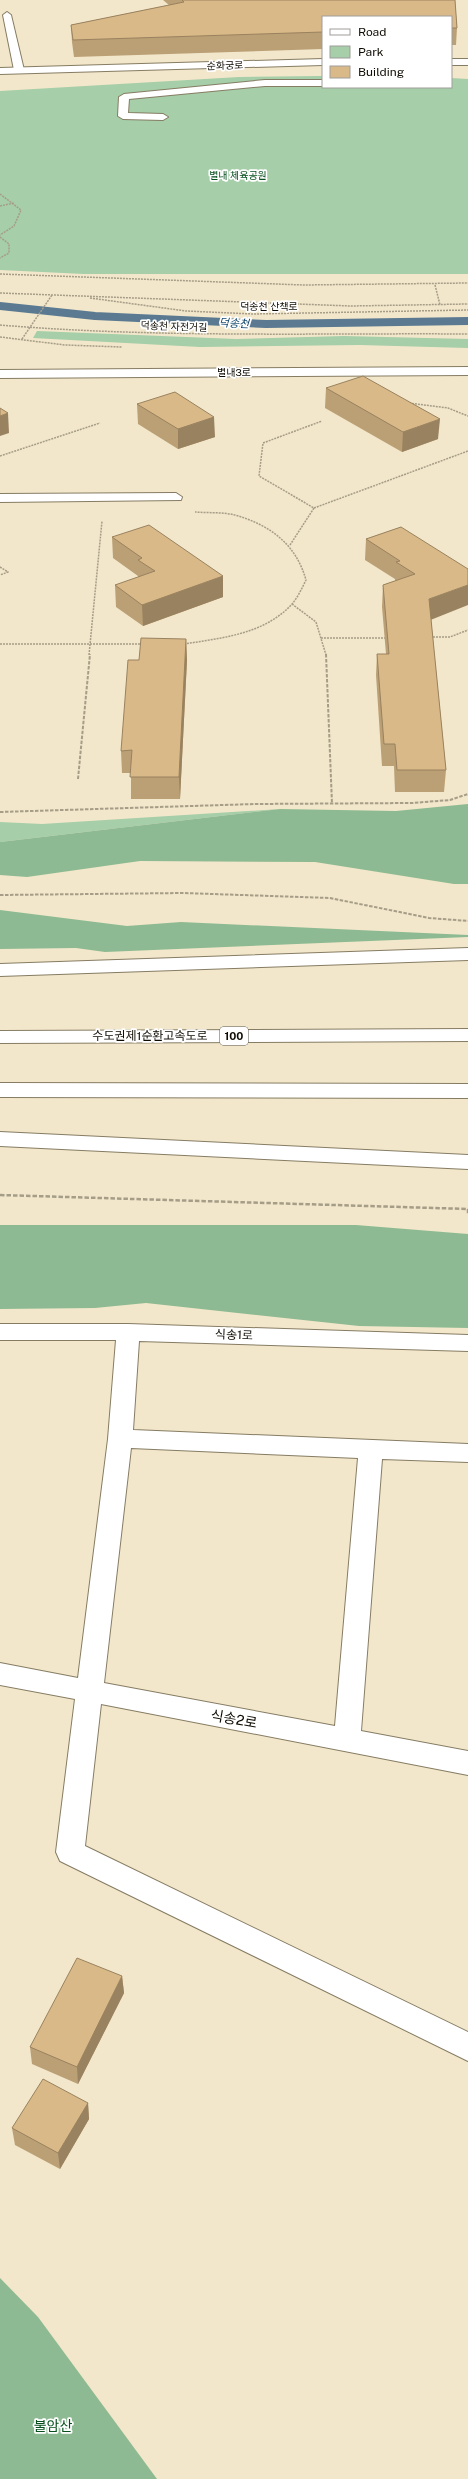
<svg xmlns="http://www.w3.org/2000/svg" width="468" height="2479" font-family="'Public Sans','Noto Sans KR',sans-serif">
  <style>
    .green { fill: #a5cea9 }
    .forest { fill: #8dba92 }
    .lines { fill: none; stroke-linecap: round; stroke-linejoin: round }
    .stream { stroke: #5b7a92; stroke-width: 8 }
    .service-casing { stroke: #867c63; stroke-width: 2 }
    .minor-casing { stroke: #867c63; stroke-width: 2 }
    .tertiary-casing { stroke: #867c63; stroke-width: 2 }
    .motorway-casing { stroke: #867c63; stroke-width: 2 }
    .path-far2 { stroke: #a69d88; stroke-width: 1.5; stroke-dasharray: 2 1; stroke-linecap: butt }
    .path-far1 { stroke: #a69d88; stroke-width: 2; stroke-dasharray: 3.5 1.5; stroke-linecap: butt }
    .path { stroke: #a69d88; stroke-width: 2.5; stroke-dasharray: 4.5 2; stroke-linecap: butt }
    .service { fill: #fff; fill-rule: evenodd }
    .minor { fill: #fff; fill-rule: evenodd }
    .tertiary { fill: #fff; fill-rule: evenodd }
    .motorway { fill: #fff; fill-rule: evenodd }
    .wall { fill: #bb9f75 }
    .shaded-wall { fill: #99825f }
    .building { fill: #dab988; stroke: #99825f }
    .labels { text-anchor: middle; stroke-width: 3.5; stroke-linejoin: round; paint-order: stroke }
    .far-street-label { font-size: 10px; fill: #0f0b03; stroke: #fff }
    .far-park-label { font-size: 10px; fill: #074f1d; stroke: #fff }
    .far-water-label { font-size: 11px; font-style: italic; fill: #0d4368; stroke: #fff }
    .shield { fill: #fff; stroke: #57544f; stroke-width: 1 }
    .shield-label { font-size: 11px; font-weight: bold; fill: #0f0b03 }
    .street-label { font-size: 12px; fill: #0f0b03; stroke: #fff }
    .near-street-label { font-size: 14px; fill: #0f0b03; stroke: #fff }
    .near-park-label { font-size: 14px; fill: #074f1d; stroke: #fff }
  </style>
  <rect width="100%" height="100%" fill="#f2e7cb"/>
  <!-- green -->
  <g class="green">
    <polygon points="323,76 323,87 451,87 451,78 468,79 468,274 84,274 0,270 0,91 239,77"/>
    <polygon points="37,331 236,339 344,336 468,339 468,348 360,345 200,347 33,338"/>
    <polygon points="280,809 0,842 0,822 42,824"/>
  </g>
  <!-- forest -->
  <g class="forest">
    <polygon points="468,804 468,884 454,884 315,862 140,861 27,877 0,875 0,842 280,809 396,811"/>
    <polygon points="0,910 127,926 181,922 468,935 468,937 105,952 76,948 0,949"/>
    <polygon points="0,1225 356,1225 468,1234 468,1328 359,1326 146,1303 95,1308 0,1309"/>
    <polygon points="0,2278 38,2317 157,2479 0,2479"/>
  </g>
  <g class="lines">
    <!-- stream -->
    <polyline class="stream" points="0,306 95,316 266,324 468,321"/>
    <defs>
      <g id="service">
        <polygon points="7,12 11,15 24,70 19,73 14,70 3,15"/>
        <polygon points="265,80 323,80 323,86 265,86 129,99 128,113 163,114 168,117 163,120 123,119 118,116 119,97 124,94"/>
        <polygon points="176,493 182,497 181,500 0,502 0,494"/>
      </g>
      <g id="minor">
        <polygon points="468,367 468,375 0,378 0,370"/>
        <path d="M0 1324H128L468 1335V1351L139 1341 133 1430 468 1444V1462L382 1459 361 1731 468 1751V1775L101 1704 85 1846 468 2032V2061L60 1861 56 1852 75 1699 0 1685V1663L78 1678 108 1439 116 1340H0ZM131 1448 358 1458 335 1726 104 1683Z"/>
      </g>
      <g id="tertiary">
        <polygon points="323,59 323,65 0,74 0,68"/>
        <rect x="451" y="59" width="17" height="6"/>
      </g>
      <g id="motorway">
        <polygon points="468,948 468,960 0,976 0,964"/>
        <polygon points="468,1029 468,1041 0,1043 0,1031"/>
        <polygon points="0,1083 468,1084 468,1098 0,1097"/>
        <polygon points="0,1132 468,1155 468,1169 0,1146"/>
      </g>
    </defs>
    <!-- service casing -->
    <use href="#service" class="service-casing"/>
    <!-- minor casing -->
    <use href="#minor" class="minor-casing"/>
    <!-- tertiary casing -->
    <use href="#tertiary" class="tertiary-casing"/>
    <!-- motorway casing -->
    <use href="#motorway" class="motorway-casing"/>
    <!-- path-far2 -->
    <g class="path-far2">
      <polyline points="0,194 21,210 14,226 0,235"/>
      <polyline points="0,206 14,203"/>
      <polyline points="0,237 9,244 9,253 0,258"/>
      <polyline points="0,274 304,285 468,283"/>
      <polyline points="435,285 440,305"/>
      <polyline points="0,293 351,306 468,304"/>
      <polyline points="90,298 186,311 253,314 468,310"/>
      <path d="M0 325C156 338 312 333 468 334"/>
      <polyline points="0,337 65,345 122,347"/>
      <polyline points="22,339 52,295"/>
      <polyline points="409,403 448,408 468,416"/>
      <polyline points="0,456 100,423"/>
      <polyline points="314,508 468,451"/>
      <polyline points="290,545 314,508 259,476 263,443 322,421"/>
      <polyline points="0,567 8,572 0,575"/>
      <polyline points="292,604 316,622 326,655"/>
      <polyline points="430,637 450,637 468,630"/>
      <polyline points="321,638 387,638"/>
      <polyline points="0,644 143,644"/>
      <path d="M184 644C222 638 265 634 292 604 298 597 302 588 306 580 296 544 270 525 235 515 223 512 208 513 195 512"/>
      <polyline points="89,655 102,521"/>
    </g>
    <!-- path-far1 -->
    <g class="path-far1">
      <polyline points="326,654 332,804"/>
      <polyline points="78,779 90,654"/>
      <polyline points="0,812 255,804 412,803 450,800 468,794"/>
      <polyline points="0,895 183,893 330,898 429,918 468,921"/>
    </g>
    <!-- path -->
    <polyline class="path" points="0,1195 468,1209 468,1214"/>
    <!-- service -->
    <use href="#service" class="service"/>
    <!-- minor -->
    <use href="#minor" class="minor"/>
    <!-- tertiary -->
    <use href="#tertiary" class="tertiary"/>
    <!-- motorway -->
    <use href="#motorway" class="motorway"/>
  </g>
  <!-- wall -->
  <g class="wall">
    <polygon points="163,0 455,0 457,28 456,45 451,45 451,17 323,17 323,49 74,57 72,42 71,25 169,5"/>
    <polygon points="326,388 438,439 402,452 325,408"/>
    <polygon points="137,404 215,437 178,449 138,424"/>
    <polygon points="401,527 431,619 446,770 444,792 395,792 394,766 382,766 376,675 377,654 386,654 382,607 383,585 395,581 395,579 365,560 366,539"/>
    <polygon points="112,537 223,597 143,626 116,607 115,585 138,577 138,576 113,558"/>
    <polygon points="186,639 187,660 180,799 131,799 131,773 122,773 121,751 139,660"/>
    <polygon points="122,1976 124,1993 78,2084 32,2064 30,2047"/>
    <polygon points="88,2103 89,2119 60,2169 15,2145 12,2128"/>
  </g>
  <!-- shaded-wall -->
  <g class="shaded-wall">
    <polygon points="8,413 9,433 0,436 0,416"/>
    <polygon points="214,417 215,437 178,449 178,429"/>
    <polygon points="440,419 438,439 402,452 403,432"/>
    <polygon points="223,576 223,597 143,626 142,605"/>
    <polygon points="468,585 468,605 428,621 429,599"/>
    <polygon points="186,639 187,660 180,799 179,777"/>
    <polygon points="122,1976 124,1993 78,2084 77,2067"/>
    <polygon points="88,2103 89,2119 60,2169 58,2153"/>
  </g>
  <!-- building -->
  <g class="building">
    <polygon points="182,0 455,0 457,28 451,28 451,17 323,17 323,32 73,40 71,25 184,2"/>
    <polygon points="363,376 440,419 403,432 326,388"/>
    <polygon points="175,392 214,417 178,429 137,404"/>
    <polygon points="0,408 8,413 0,416"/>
    <polygon points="149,525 223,576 142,605 115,585 155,571 138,560 142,558 112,537"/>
    <polygon points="401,527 468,569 468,585 429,599 446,770 397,770 395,744 384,744 377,654 389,654 383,585 415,574 396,562 400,561 366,539"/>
    <polygon points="141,638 186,639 179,777 130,777 132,750 121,751 128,660 139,660"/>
    <polygon points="77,1958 122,1976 77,2067 30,2047"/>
    <polygon points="43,2079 88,2103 58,2153 12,2128"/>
  </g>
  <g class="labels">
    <!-- far-street labels -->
    <g class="far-street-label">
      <text transform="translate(225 65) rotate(-2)" y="4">순화궁로</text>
      <text x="269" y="310">덕송천 산책로</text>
      <text transform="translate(174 326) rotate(2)" y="4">덕송천 자전거길</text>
      <text x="234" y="376">별내3로</text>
    </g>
    <!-- far-park labels -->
    <g class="far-park-label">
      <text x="238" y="179">별내 체육공원</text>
    </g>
    <!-- far-water labels -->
    <g class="far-water-label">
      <text transform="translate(234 323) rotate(3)" y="4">덕송천</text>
    </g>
    <!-- shield labels -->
    <rect class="shield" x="220" y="1027" width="28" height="18" rx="3"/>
    <g class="shield-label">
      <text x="234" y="1040">100</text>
    </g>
    <!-- street labels -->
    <g class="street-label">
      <text x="150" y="1040">수도권제1순환고속도로</text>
      <text transform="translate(234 1335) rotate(2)" y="4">식송1로</text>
    </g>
    <!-- near-street labels -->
    <g class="near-street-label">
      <text transform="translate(234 1719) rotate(10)" y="5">식송2로</text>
    </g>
    <!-- near-park labels -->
    <g class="near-park-label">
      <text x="53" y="2431">불암산</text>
    </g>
  </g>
  <!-- legend -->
  <rect x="322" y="16" width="130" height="72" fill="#ffffff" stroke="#9f9d9a"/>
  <rect x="330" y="29" width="20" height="6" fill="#ffffff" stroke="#9f9d9a"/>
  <text x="358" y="36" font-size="12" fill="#0f0b03">Road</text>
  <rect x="330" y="46" width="20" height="12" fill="#a5cea9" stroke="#9f9d9a"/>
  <text x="358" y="56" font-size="12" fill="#0f0b03">Park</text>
  <rect x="330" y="66" width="20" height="12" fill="#dab988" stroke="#9f9d9a"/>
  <text x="358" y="76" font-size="12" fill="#0f0b03">Building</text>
</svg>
